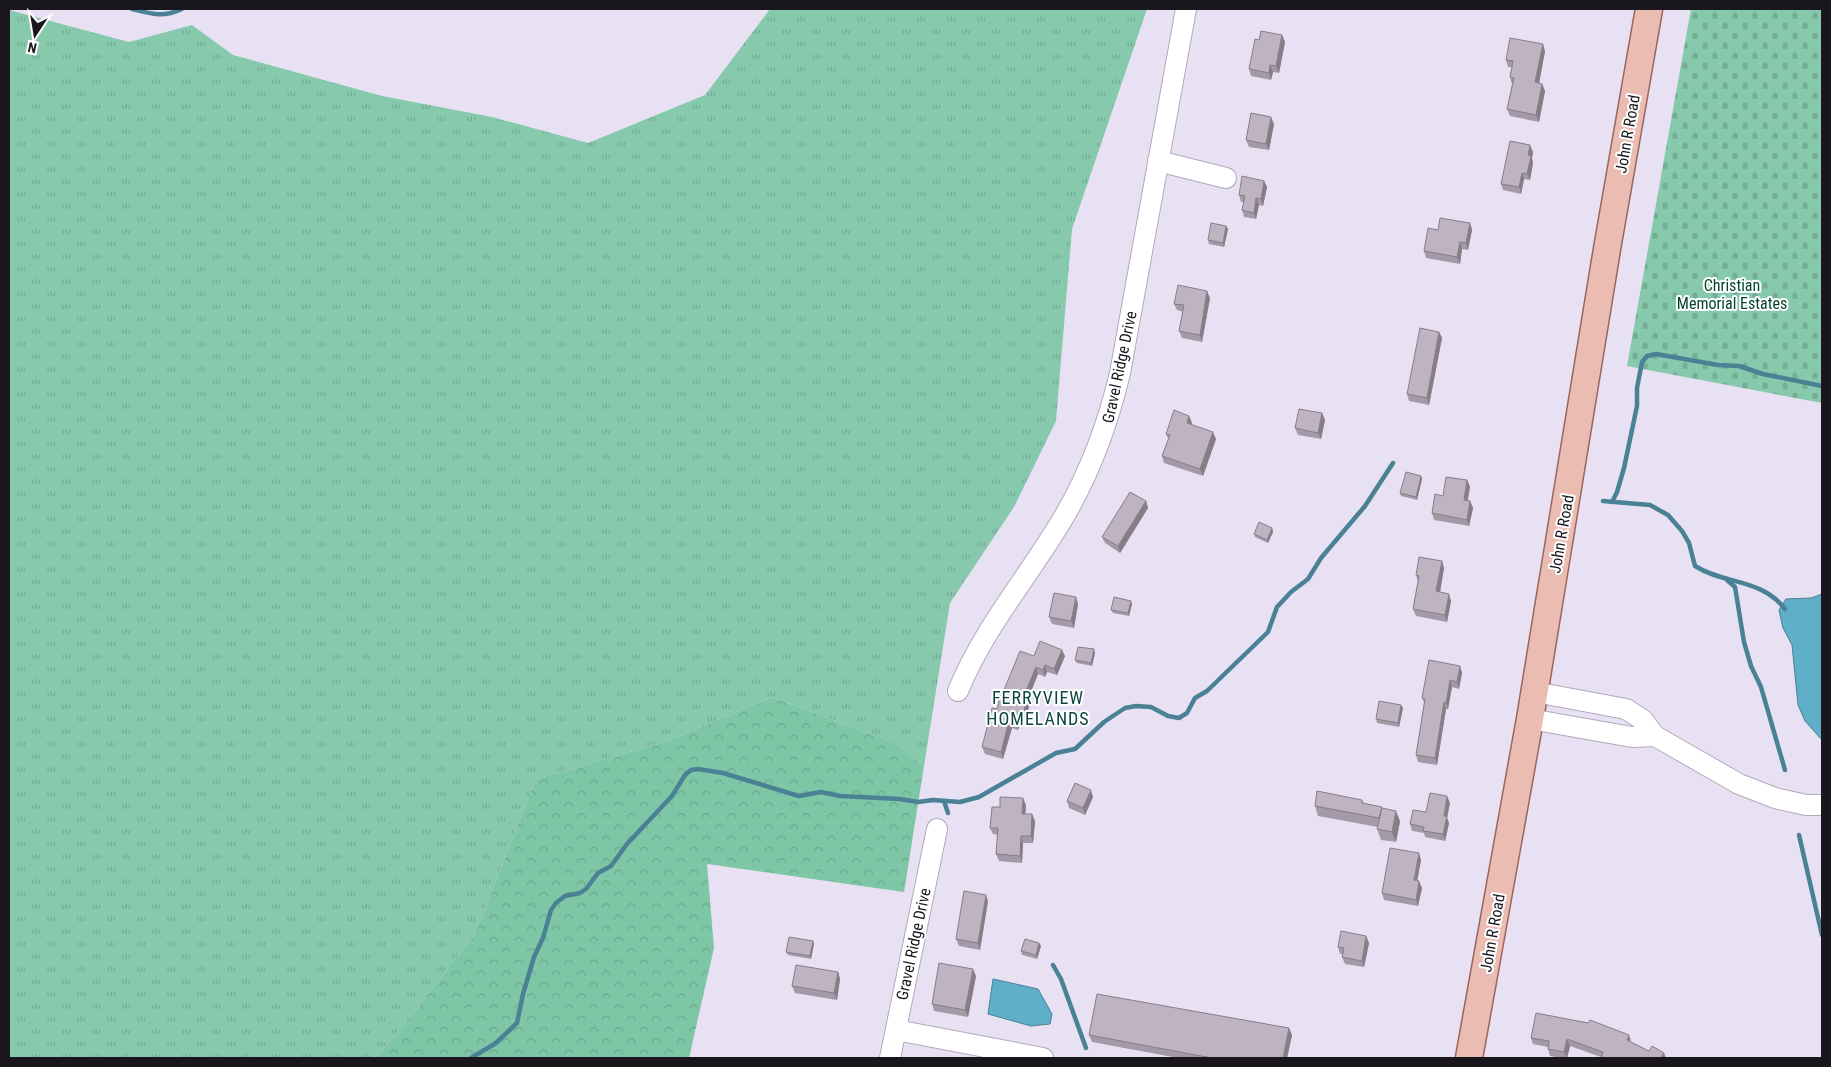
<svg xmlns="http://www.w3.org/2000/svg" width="1831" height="1067" font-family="'Roboto Condensed',sans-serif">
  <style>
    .grass { fill: url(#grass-tufts) }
    .forest { fill: url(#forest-crowns) }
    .cemetery { fill: url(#cemetery-stones) }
    .water { fill: #5fafc8; stroke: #4a8195 }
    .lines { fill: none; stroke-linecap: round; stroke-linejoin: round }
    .stream { stroke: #4a8195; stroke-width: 4.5 }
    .minor-casing { stroke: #b1aabb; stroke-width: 22 }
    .major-casing { stroke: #99655c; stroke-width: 29 }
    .minor { stroke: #fff; stroke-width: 20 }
    .major { stroke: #ebbcb2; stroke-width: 26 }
    .wall { fill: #a49aa7 }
    .shaded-wall { fill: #867d88 }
    .building { fill: #bfb3c2; stroke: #867d88 }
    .labels { text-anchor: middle; stroke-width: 4; stroke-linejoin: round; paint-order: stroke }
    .street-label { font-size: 16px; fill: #19171d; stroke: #fff }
    .park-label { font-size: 16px; fill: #03432e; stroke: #fff }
    .neighbourhood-label { font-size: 18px; letter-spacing: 1px; fill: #0c483f; stroke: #fff }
  </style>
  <defs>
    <pattern id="grass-tufts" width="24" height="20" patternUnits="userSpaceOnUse" patternTransform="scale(1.25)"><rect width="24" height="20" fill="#87c9ac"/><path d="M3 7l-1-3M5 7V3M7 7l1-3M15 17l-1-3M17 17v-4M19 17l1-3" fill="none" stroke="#74ac94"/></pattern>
    <pattern id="forest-crowns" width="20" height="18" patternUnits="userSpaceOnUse" patternTransform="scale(1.25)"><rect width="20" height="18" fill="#7dc6a6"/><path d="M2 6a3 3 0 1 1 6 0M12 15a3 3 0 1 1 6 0" fill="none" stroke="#6ba98e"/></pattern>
    <pattern id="cemetery-stones" width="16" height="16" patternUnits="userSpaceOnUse" patternTransform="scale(1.25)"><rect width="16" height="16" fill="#87c9ac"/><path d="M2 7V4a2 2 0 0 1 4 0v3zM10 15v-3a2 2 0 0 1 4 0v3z" fill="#74ac94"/></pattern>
  </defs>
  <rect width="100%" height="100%" fill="#e8e1f3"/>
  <!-- grass -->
  <polygon class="grass" points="770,9 1147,9 1072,229 1056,421 1014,507 950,603 924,766 894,743 772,697 668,741 536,779 475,934 398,1033 374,1058 9,1058 9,10 129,42 192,25 233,55 382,96 492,117 588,143 705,95"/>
  <!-- forest -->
  <polygon class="forest" points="772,697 894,743 924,766 904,892 707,864 714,948 689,1058 374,1058 398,1033 475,934 536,779 668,741"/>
  <!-- cemetery -->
  <polygon class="cemetery" points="1691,9 1822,9 1822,403 1627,366"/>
  <!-- water -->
  <g class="water">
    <polygon points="1822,594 1822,740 1805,721 1798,705 1792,645 1783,628 1779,610 1786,599 1811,598"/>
    <polygon points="993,979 1038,989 1052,1014 1050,1024 1031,1026 988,1014"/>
  </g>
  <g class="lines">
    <!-- stream -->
    <g class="stream">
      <path d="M132 9C152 14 163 18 182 9"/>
      <path d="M1603 501 1650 505 1668 515 1682 531 1689 543 1695 566C1725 585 1761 578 1785 609"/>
      <polyline points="1612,502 1617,492 1624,468 1637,406 1637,388 1642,362 1647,356 1656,354 1718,365 1739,366 1763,374 1822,386"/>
      <polyline points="1727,580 1735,587 1744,642 1751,666 1761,687 1785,770"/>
      <polyline points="944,801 948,813"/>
      <polyline points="1799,835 1822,935"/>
      <polyline points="1053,965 1061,979 1086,1048"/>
      <polyline points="471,1058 496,1043 517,1023 523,994 534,957 543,938 551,910 556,903 565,896 580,893 586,889 598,873 611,866 627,844 672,796 685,775 691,770 698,769 723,773 799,796 821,792 840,796 900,799 918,802 933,800 960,802 979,797 1056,753 1075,749 1104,722 1125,708 1136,706 1151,707 1168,716 1179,718 1187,713 1195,698 1207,691 1268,632 1277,607 1291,592 1308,579 1321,558 1365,506 1393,463"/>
    </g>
    <defs>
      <g id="minor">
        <polyline points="1158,161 1226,178"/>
        <path d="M958 691C984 627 1030 575 1065 515 1091 470 1108 424 1120 373L1186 9"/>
        <polyline points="1535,692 1626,709 1643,720 1655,736 1739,784 1775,798 1806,805 1822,805"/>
        <polyline points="1530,719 1632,737 1655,736"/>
        <polyline points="896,1030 1043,1058"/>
        <polyline points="890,1058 937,829"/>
      </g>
      <polyline id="major" points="1469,1058 1530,719 1607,249 1649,9"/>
    </defs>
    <!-- minor casing -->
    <use href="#minor" class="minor-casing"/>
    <!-- major casing -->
    <use href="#major" class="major-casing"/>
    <!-- minor -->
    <use href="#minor" class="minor"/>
    <!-- major -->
    <use href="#major" class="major"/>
  </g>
  <!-- wall -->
  <g class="wall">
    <polygon points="1282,35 1285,42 1279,73 1273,72 1271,80 1251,76 1249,69 1259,40"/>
    <polygon points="1545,51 1539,83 1542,84 1545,91 1539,122 1510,116 1507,109 1512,84 1510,77 1512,67 1508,67 1506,60"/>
    <polygon points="1274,124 1269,150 1249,147 1246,140"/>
    <polygon points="1533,152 1532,158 1533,163 1530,180 1524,179 1521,194 1503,190 1501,184"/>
    <polygon points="1264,181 1267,187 1263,206 1259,205 1256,219 1244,217 1242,210 1244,202 1241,202 1239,195"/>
    <polygon points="1470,223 1472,230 1468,250 1462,249 1460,264 1426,258 1424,251 1438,230"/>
    <polygon points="1226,226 1228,229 1224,247 1209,244 1208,240"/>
    <polygon points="1210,298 1202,342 1182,338 1179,331 1183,312 1177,310 1174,304"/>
    <polygon points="1439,332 1442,338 1429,405 1409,401 1407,394"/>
    <polygon points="1322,413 1325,420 1321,439 1298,435 1295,428"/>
    <polygon points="1189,416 1192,423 1191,424 1216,439 1203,476 1164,463 1162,456 1168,439 1166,434"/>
    <polygon points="1421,476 1422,479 1417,500 1401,496 1400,493"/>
    <polygon points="1467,480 1470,487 1468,500 1470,501 1473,508 1469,526 1434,520 1432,513 1443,496"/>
    <polygon points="1146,501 1148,508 1120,553 1105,543 1102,537"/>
    <polygon points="1272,528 1273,532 1268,543 1255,537 1254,534"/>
    <polygon points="1442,561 1444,568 1440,592 1451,601 1447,622 1416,616 1413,609 1418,582 1416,575"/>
    <polygon points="1078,604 1074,628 1052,624 1049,617"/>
    <polygon points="1132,604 1129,616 1113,613 1111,610"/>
    <polygon points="1095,653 1092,666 1077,663 1075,660"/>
    <polygon points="1034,656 1065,656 1057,675 1047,672 1045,677 1038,674 1028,699 1030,703 1026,718 1022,717 1018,730 1012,728 1003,759 985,754 982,747 1004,690"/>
    <polygon points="1460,666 1462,673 1459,689 1452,687 1448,709 1446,709 1437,765 1418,762 1416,755 1424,703 1422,698"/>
    <polygon points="1401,705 1403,708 1399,727 1377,723 1376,719"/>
    <polygon points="1093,797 1085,815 1069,808 1067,801"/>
    <polygon points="1362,800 1364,803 1382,808 1400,821 1396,842 1381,840 1377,829 1378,827 1318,816 1315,806"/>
    <polygon points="1450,803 1447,818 1449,823 1445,841 1425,837 1424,833 1412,831 1410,824 1426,812"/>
    <polygon points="1026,805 1025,814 1035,821 1033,843 1023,843 1022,863 999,861 996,854 998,835 993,834 990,828 1000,807"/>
    <polygon points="1421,860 1417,881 1422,888 1418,906 1384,900 1382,893"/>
    <polygon points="988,901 980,950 959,946 956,939"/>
    <polygon points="1366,936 1369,943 1364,967 1345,964 1342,957 1342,954 1340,954 1338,947"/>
    <polygon points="813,941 814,944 811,959 788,955 786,952"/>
    <polygon points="1039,943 1041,946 1037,959 1022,955 1021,951"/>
    <polygon points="838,972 840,979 837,1000 795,993 792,986"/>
    <polygon points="976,976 968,1017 934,1011 932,1004"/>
    <polygon points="1089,1035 1292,1035 1287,1058 1178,1058 1092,1042"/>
    <polygon points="1531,1038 1631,1042 1649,1051 1664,1053 1601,1057 1570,1046 1567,1058 1562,1058 1550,1056 1548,1049 1548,1047 1533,1044"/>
  </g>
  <!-- shaded-wall -->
  <g class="shaded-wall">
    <polygon points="1282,35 1285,42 1279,73 1276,66"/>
    <polygon points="1543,44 1545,51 1538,89 1535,82"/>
    <polygon points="1270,65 1273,72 1271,80 1269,73"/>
    <polygon points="1542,84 1545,91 1539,122 1536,115"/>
    <polygon points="1271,117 1274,124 1269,150 1266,144"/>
    <polygon points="1530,145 1533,152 1532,158 1533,163 1530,180 1527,174 1528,155"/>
    <polygon points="1522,173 1524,179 1521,194 1519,187"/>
    <polygon points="1264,181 1267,187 1263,206 1261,199"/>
    <polygon points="1256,198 1259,205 1256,219 1254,213"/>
    <polygon points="1470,223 1472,230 1468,250 1466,243"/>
    <polygon points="1226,226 1228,229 1224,247 1223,243"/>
    <polygon points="1460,242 1462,249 1460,264 1457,257"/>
    <polygon points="1207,291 1210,298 1202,342 1200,335"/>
    <polygon points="1439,332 1442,338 1429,405 1427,398"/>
    <polygon points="1322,413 1325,420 1321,439 1318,433"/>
    <polygon points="1189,416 1192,423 1189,430 1187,423"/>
    <polygon points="1213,432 1216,439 1203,476 1200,469"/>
    <polygon points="1421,476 1422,479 1417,500 1416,497"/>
    <polygon points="1467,480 1470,487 1466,507 1464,500"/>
    <polygon points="1146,501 1148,508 1120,553 1118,546"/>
    <polygon points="1470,501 1473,508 1469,526 1467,520"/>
    <polygon points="1272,528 1273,532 1268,543 1267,540"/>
    <polygon points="1442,561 1444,568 1439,598 1436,591"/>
    <polygon points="1449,594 1451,601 1447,622 1445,615"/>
    <polygon points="1076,597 1078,604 1074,628 1071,621"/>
    <polygon points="1131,601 1132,604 1129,616 1128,613"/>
    <polygon points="1094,649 1095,653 1092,666 1091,663"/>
    <polygon points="1062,650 1065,656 1057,675 1054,669"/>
    <polygon points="1045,665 1047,672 1045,677 1043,670"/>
    <polygon points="1460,666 1462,673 1459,689 1457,682"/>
    <polygon points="1036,667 1038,674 1028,699 1030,703 1026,718 1024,711 1024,696"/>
    <polygon points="1450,680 1452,687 1448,709 1446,703"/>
    <polygon points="1444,702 1446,709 1437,765 1435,758"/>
    <polygon points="1401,705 1403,708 1399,727 1398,723"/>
    <polygon points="1019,710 1022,717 1018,730 1016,723"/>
    <polygon points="1009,721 1012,728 1003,759 1001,752"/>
    <polygon points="1091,790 1093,797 1085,815 1083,808"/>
    <polygon points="1447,796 1450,803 1447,818 1449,823 1445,841 1443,834 1444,816"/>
    <polygon points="1023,798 1026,805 1025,821 1022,814"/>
    <polygon points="1396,811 1400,821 1396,842 1392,832"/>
    <polygon points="1032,814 1035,821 1033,843 1031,836"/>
    <polygon points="1021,836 1023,843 1022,863 1020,856"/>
    <polygon points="1419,853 1421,860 1416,887 1414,880"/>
    <polygon points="1419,881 1422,888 1418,906 1416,900"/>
    <polygon points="986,895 988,901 980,950 978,943"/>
    <polygon points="1366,936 1369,943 1364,967 1362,961"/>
    <polygon points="813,941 814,944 811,959 810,956"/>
    <polygon points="1039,943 1041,946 1037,959 1036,955"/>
    <polygon points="973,969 976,976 968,1017 965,1010"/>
    <polygon points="838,972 840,979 837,1000 834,993"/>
    <polygon points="1289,1028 1292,1035 1287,1058 1283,1058"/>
    <polygon points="1629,1035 1631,1041 1627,1040"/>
    <polygon points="1567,1039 1570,1046 1567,1058 1564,1052"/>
    <polygon points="1664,1053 1666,1058 1662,1058 1661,1057"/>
  </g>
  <!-- building -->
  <g class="building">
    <polygon points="1261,31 1282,35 1276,66 1270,65 1269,73 1249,69 1255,39 1259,40"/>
    <polygon points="1510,38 1543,44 1535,82 1542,84 1536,115 1507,109 1514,78 1510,77 1513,61 1506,60"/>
    <polygon points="1251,113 1271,117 1266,144 1246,140"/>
    <polygon points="1510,141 1530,145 1528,155 1531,156 1527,174 1522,173 1519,187 1501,184"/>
    <polygon points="1242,176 1264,181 1261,199 1256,198 1254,213 1242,210 1245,196 1239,195"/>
    <polygon points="1440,218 1470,223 1466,243 1460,242 1457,257 1424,251 1428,228 1438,230"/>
    <polygon points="1211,223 1226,226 1223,243 1208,240"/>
    <polygon points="1178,285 1207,291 1200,335 1179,331 1184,305 1174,304"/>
    <polygon points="1420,328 1439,332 1427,398 1407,394"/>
    <polygon points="1299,409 1322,413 1318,433 1295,428"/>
    <polygon points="1174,410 1189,416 1187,423 1213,432 1200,469 1162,456 1170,435 1166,434"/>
    <polygon points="1406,472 1421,476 1416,497 1400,493"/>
    <polygon points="1446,477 1467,480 1464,500 1470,501 1467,520 1432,513 1435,494 1443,496"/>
    <polygon points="1130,492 1146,501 1118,546 1102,537"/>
    <polygon points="1259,522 1272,528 1267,540 1254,534"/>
    <polygon points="1419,557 1442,561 1436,591 1449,594 1445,615 1413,609 1419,576 1416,575"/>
    <polygon points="1054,593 1076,597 1071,621 1049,617"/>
    <polygon points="1114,597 1131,601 1128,613 1111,610"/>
    <polygon points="1040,641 1062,650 1054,669 1045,665 1043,670 1036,667 1024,696 1027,697 1024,711 1019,710 1016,723 1009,721 1001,752 982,747 992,708 997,709 1002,690 1004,690 1020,651 1034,656"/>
    <polygon points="1078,647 1094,649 1091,663 1075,660"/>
    <polygon points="1429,660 1460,666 1457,682 1450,680 1446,703 1444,702 1435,758 1416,755 1425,699 1422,698"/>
    <polygon points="1379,701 1401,705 1398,723 1376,719"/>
    <polygon points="1075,783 1091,790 1083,808 1067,801"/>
    <polygon points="1317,791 1362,800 1362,803 1382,807 1379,818 1315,806"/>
    <polygon points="1430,793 1447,796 1444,816 1447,816 1443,834 1423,831 1424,827 1410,824 1413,810 1426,812"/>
    <polygon points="1000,797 1023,798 1022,814 1032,814 1031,836 1021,836 1020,856 996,854 998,828 990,828 992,807 1000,807"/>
    <polygon points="1382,808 1396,811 1392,832 1377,829"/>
    <polygon points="1390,848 1419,853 1414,880 1419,881 1416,900 1382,893"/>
    <polygon points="964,891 986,895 978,943 956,939"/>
    <polygon points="1341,931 1366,936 1362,961 1342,957 1344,948 1338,947"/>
    <polygon points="789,937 813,941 810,956 786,952"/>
    <polygon points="1025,939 1039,943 1036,955 1021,951"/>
    <polygon points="939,963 973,969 965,1010 932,1004"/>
    <polygon points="796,965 838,972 834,993 792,986"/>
    <polygon points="1097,994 1289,1028 1283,1058 1212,1058 1089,1035"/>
    <polygon points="1536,1013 1588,1023 1590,1020 1629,1035 1627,1040 1649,1051 1652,1046 1664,1053 1661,1057 1663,1058 1601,1058 1603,1052 1567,1039 1564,1052 1548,1049 1549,1041 1531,1038"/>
  </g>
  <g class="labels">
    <!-- street labels -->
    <g class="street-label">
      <text transform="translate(1627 134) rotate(-80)" y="6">John R Road</text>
      <text transform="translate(1119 367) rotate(-78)" y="6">Gravel Ridge Drive</text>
      <text transform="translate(1561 534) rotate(-80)" y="6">John R Road</text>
      <text transform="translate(1492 933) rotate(-80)" y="6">John R Road</text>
      <text transform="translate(913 944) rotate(-78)" y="6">Gravel Ridge Drive</text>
    </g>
    <!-- park labels -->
    <g class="park-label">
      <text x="1732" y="291">Christian<tspan x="1732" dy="18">Memorial Estates</tspan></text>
    </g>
    <!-- neighbourhood labels -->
    <g class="neighbourhood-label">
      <text x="1038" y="704">FERRYVIEW<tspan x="1038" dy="21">HOMELANDS</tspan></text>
    </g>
  </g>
  <!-- border -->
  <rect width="1831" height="1067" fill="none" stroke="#19171d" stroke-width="20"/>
  <!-- north arrow -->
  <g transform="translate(35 35) rotate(192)" stroke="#ffffff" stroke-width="4" paint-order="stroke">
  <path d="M0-4L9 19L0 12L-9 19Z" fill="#19171d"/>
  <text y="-8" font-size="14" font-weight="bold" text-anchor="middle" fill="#19171d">N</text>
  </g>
</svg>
